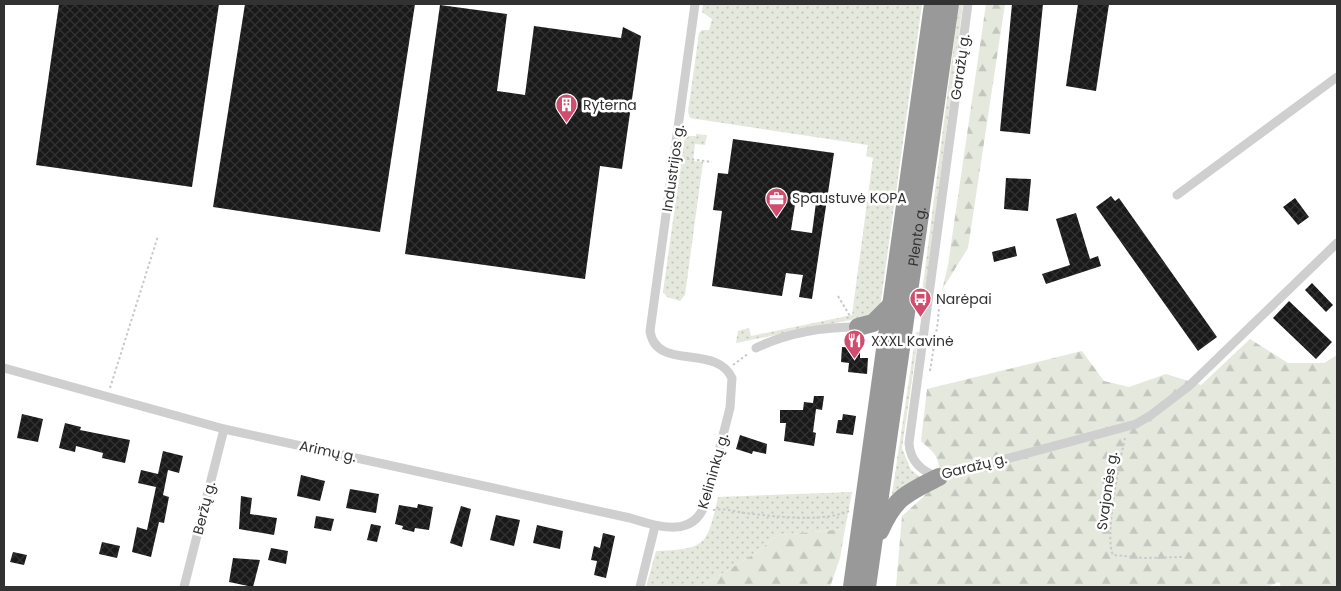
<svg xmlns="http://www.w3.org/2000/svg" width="1341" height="591" font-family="Poppins,sans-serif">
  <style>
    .grass { fill: url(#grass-dots) }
    .forest { fill: url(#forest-firs) }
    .building { fill: url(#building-cross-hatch); fill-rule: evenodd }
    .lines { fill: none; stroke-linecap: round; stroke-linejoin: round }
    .path { stroke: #c9c9c9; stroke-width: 2; stroke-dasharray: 2.5 2.5; stroke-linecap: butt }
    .street { stroke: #cfcfcf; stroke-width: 9 }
    .highway { stroke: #999; stroke-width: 18 }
    .labels { text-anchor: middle; stroke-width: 5; stroke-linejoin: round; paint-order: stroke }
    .street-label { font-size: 14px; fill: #323232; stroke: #fff }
    .poi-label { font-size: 14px; fill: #323232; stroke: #fff; text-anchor: start }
  </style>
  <defs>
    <pattern id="grass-dots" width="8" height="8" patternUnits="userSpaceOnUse" patternTransform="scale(1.25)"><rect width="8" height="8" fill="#e4e8dd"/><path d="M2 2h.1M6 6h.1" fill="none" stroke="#c4c7be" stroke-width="1.8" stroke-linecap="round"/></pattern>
    <pattern id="forest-firs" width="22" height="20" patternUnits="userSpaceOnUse" patternTransform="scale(1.25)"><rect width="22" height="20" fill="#e4e8dd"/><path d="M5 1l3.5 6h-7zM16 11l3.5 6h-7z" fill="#c4c7be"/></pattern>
    <pattern id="building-cross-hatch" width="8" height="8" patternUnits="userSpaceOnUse" patternTransform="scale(1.25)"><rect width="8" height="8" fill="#191919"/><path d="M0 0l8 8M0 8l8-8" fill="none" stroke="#323232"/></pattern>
  </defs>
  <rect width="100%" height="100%" fill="#fff"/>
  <!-- grass -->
  <g class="grass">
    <polygon points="703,4 922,4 880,308 870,316 736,343 738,331 749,328 751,336 852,315 873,158 866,156 868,145 690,118 688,112 699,33 702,30 709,30 712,19 702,12"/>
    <polygon points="959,4 963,4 923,309 920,308"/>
    <polygon points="696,134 707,135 705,145 695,144 693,161 703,162 685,295 680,301 667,297 663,292 684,142 685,136 696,136"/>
    <polygon points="916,332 919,332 902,448 911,470 923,479 891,501"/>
    <path d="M852 492 845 529 778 535 757 552 701 587H646L656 551C707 549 707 545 718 497Z"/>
  </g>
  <!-- forest -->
  <g class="forest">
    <polygon points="986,4 1005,4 968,248 942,290 948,265"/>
    <path d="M1250 339 1288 363H1324L1337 355V587H1281L1279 582 1267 587H896L902 516C917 502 947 482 937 459 935 452 926 446 921 441L927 389 1082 351 1104 381 1129 387 1166 374 1201 385Z"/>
    <polygon points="845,529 840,558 830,587 701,587 757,552 778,535"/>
  </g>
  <!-- building -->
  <g class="building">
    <polygon points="59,4 219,4 192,187 36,165"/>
    <polygon points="245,4 415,4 380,232 213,207"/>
    <polygon points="1012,4 1043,4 1030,134 1000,131"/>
    <polygon points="1078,4 1109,4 1096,91 1066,86"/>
    <polygon points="440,5 507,14 497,91 525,95 534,26 621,38 623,27 641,36 622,169 600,166 585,279 405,254"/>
    <path d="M733 139 834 153 812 299 799 297 803 275 786 273 782 296 712 286 722 211 713 210 718 173 728 174ZM797 192 817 195 812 233 791 230Z"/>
    <polygon points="1006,178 1031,179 1028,211 1004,209"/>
    <polygon points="1111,196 1115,201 1119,198 1217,337 1198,351 1096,207"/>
    <polygon points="1295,198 1309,217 1298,225 1283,207"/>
    <polygon points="1076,213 1090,259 1098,256 1101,266 1046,284 1042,274 1070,265 1056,219"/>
    <polygon points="1015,246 1017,256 994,262 992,252"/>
    <polygon points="1312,283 1333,305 1326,312 1305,290"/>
    <polygon points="1289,301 1332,342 1316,359 1273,318"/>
    <polygon points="842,347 860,348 860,358 868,358 867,374 848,372 849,363 841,362"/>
    <polygon points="814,396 824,396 822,410 816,409 813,432 816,433 814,446 784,441 786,423 780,423 780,410 803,410 804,402 813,403"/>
    <polygon points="22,414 43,419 38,442 17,438"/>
    <polygon points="843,414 856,416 853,435 836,433 838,420 842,420"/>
    <polygon points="65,423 81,427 80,430 130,440 125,463 102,458 103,453 76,446 75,452 59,448"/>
    <polygon points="740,435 767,444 766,454 753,451 752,454 736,449"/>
    <polygon points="163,451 183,456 179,473 168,470 163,495 169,497 164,523 159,522 151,557 132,552 137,527 147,530 156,487 138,483 141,470 158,474"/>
    <polygon points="301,475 325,481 320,501 297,496"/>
    <polygon points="350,489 379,494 376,513 346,508"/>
    <polygon points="241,496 252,498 250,514 277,518 274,535 239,529"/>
    <polygon points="418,504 433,507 429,530 415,528 414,532 402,529 403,526 395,524 399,505 417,508"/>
    <polygon points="461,506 471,509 462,547 450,543"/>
    <polygon points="496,515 520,520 514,546 490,540"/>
    <polygon points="316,516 334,519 331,531 314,528"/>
    <polygon points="371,524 381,526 377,542 367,540"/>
    <polygon points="537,525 563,531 560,549 533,543"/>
    <polygon points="603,533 615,536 606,578 594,575 597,561 591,560 594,546 600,548"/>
    <polygon points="102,542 120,546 117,558 99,554"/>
    <polygon points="271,548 288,551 286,564 268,560"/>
    <polygon points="13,552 27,555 24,565 10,562"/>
    <polygon points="233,558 260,560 253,587 229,582"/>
  </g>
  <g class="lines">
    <!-- path -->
    <g class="path">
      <polyline points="682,158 712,162"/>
      <polyline points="838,296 850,316"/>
      <polyline points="733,365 749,353"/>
      <polyline points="930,371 938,321 940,294"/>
      <polyline points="110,388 158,236"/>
      <path d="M1125 438C1120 460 1104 537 1113 555L1144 558 1183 557"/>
      <path d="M713 510C724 508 733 511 744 513 773 516 822 523 849 511"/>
    </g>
    <!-- street -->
    <g class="street">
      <path d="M968 4 909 443C910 461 922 472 939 477L1136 424 1151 415 1189 386 1337 243"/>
      <polyline points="1177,195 1337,77"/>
      <path d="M756 348C789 332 822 327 858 327"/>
      <path d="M4 368 224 429 630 518C659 527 695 539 706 501L730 408 732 378C716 343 656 372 650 331L695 4"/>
      <polyline points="184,587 224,429"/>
      <polyline points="640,587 655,526"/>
    </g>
    <!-- highway -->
    <g class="highway">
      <polyline points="858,327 873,323 893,303"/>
      <path d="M880 531C895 497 907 493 939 477"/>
      <polyline points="852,587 933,4"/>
      <path id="s1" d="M867 587 950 4"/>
    </g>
  </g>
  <!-- icons -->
  <defs>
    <symbol id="building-pin" viewBox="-11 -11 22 30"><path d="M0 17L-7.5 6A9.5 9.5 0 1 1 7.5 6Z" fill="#d24c6d" stroke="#fff"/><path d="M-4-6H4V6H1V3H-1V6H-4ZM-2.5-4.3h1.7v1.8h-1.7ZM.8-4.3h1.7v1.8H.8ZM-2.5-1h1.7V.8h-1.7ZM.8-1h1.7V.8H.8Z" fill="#fff"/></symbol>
    <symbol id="office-pin" viewBox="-11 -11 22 30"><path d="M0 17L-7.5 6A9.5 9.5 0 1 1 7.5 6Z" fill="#d24c6d" stroke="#fff"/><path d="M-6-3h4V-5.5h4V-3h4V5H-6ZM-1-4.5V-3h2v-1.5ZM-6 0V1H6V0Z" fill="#fff"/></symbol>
    <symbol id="bus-pin" viewBox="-11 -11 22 30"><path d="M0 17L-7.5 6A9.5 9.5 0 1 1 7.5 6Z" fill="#d24c6d" stroke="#fff"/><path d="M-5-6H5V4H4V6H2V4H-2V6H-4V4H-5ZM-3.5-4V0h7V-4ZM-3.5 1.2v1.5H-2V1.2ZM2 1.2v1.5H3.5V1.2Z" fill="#fff"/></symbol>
    <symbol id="restaurant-pin" viewBox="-11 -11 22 30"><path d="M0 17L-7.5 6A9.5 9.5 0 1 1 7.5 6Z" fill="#d24c6d" stroke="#fff"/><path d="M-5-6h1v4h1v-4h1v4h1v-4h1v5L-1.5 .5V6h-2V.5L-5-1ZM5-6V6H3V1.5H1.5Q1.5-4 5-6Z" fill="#fff"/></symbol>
  </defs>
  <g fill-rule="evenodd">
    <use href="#building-pin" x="554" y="92" width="25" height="34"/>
    <use href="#office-pin" x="764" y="186" width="25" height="34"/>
    <use href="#bus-pin" x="908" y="286" width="25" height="34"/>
    <use href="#restaurant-pin" x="842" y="328" width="25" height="34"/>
  </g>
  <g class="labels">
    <!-- street labels -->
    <g class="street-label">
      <text transform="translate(960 67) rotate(-82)" y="5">Garažų g.</text>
      <text transform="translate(673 168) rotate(-82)" y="5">Industrijos g.</text>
      <text dy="5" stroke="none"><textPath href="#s1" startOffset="354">Plento g.</textPath></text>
      <text transform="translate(328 451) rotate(12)" y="5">Arimų g.</text>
      <text transform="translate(974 466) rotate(-14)" y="5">Garažų g.</text>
      <text transform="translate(713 471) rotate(-74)" y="5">Kelininkų g.</text>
      <text transform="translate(1107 491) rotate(-82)" y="5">Svajonės g.</text>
      <text transform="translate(204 508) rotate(-76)" y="5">Beržų g.</text>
    </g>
    <!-- poi labels -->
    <g class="poi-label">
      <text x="583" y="110">Ryterna</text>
      <text x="792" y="203">Spaustuvė KOPA</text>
      <text x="936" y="304">Narėpai</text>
      <text x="871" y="346">XXXL Kavinė</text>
    </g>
  </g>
  <!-- border -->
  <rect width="1341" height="591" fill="none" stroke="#323232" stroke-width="10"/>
</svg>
